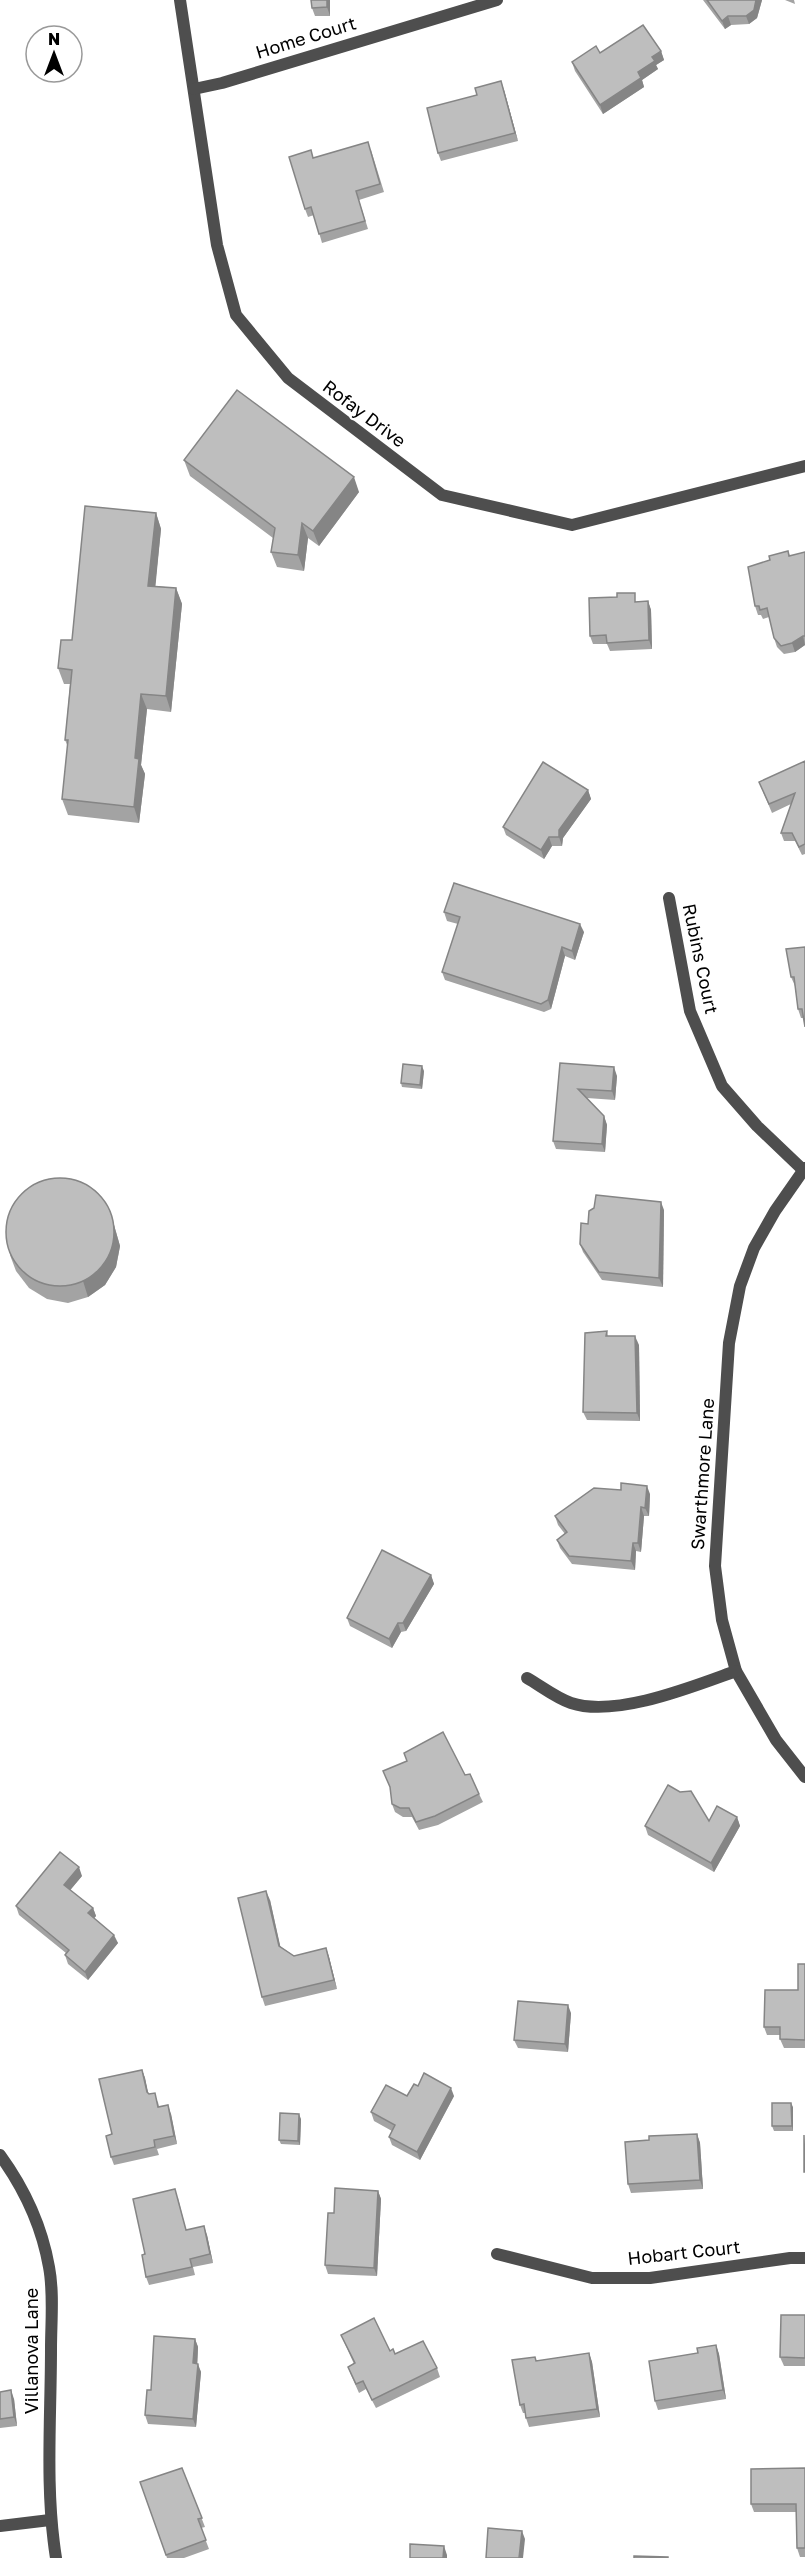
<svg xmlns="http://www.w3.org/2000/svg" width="805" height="2558" font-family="'Golos Text',sans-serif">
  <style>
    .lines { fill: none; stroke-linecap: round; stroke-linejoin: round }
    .minor { stroke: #4e4e4e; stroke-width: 12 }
    .wall { fill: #a3a3a3 }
    .shaded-wall { fill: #858585 }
    .building { fill: #bebebe; stroke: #858585; stroke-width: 1.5 }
    .labels { text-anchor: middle; stroke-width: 4.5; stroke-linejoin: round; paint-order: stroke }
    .street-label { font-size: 18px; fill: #000; stroke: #fff }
  </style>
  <rect width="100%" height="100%" fill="#fff"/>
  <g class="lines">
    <!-- minor -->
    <g class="minor">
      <polyline points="180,0 217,245 236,315 288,378 442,495 572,525 805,466"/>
      <polyline points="194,89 222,83 497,0"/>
      <polyline points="669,898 690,1011 722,1086 757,1126 803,1170"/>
      <polyline points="805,1168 775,1211 754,1248 740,1286 729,1343 715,1566 722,1620 736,1671 776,1740 805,1777"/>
      <path d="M527 1678C541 1686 556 1698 571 1703 616 1718 694 1686 736 1671"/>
      <path d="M0 2155C24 2188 42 2227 49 2267 54 2293 51 2322 51 2349 51 2418 45 2489 56 2558"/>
      <polyline points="497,2254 592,2278 650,2278 790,2258 805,2258"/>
      <polyline points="0,2526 50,2520"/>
    </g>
  </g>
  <!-- wall -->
  <g class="wall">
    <polygon points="330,0 330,16 315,16 312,8"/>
    <polygon points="703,0 762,0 757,18 749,24 731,25 725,29"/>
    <polygon points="785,0 794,0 795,4"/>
    <polygon points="661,51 664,60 656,65 658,69 642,80 644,87 603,114 575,71 572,62 600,53"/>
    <polygon points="504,90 518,141 441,161 438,153"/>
    <polygon points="371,150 384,192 359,200 368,229 322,243 314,215 308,217 305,209 313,158"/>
    <polygon points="184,460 359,492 319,546 308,538 304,571 277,567 271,552 273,538 190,476"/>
    <polygon points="156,513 161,529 155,586 176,588 182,604 171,712 147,709 141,765 145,774 139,823 68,815 62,799 68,747 65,740 70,684 64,684 58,668 72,640"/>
    <polygon points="788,551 790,556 805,552 805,645 795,652 784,654 777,647 774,638 769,617 763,619 761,615 758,615 755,606 770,560"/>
    <polygon points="638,601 648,601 651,610 652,649 610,651 607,644 593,644 590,636"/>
    <polygon points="805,761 805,854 802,855 795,841 784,841 781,833 791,804 772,813 759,782"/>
    <polygon points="588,790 591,799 563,838 562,846 552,846 544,859 506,835 503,827"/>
    <polygon points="444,912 584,932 575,960 565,956 551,1009 544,1012 445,980 442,972 458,924 447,921"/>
    <polygon points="805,947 803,1018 801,1018 798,1009 795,986 791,977"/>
    <polygon points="560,1063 617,1076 615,1100 587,1098 604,1116 607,1125 605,1152 556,1149 553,1141"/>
    <polygon points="424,1071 422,1089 402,1087 401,1083"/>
    <polygon points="664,1210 663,1287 602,1280 583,1252 580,1244 588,1224"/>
    <polygon points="114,1225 120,1246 116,1267 105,1285 88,1297 68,1303 47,1299 29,1288 16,1271 10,1255"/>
    <polygon points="607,1331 608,1336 639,1345 640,1421 587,1420 583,1412"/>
    <polygon points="650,1494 649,1516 644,1516 641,1552 636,1551 635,1570 572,1564 560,1548 557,1540 565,1534 558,1525 555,1516"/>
    <polygon points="431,1575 434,1584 406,1631 401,1632 392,1648 350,1626 347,1618"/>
    <polygon points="383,1771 465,1775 479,1794 483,1802 438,1825 419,1830 412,1817 403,1817 395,1812 392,1804 391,1789"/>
    <polygon points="680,1792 709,1821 737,1817 740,1826 714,1872 648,1835 645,1826"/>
    <polygon points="82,1876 70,1890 93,1908 96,1916 94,1918 118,1943 88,1980 68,1964 65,1955 66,1953 19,1915 16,1906"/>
    <polygon points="270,1900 280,1946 294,1956 326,1948 329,1957 337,1989 265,2006 262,1997"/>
    <polygon points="805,1964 805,2048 784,2048 780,2039 780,2035 767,2035 764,2027 798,1990"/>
    <polygon points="571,2013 568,2052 518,2048 514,2040"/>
    <polygon points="142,2070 145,2078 148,2094 158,2102 159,2107 171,2114 177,2144 157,2149 159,2155 114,2165 111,2157 112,2134"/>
    <polygon points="418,2086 454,2096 420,2160 392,2145 389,2137 392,2131 374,2121 371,2112 407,2096"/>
    <polygon points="793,2107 793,2131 774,2131 772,2126"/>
    <polygon points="301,2119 300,2145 281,2144 279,2140"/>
    <polygon points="697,2134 700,2143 703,2189 631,2193 628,2184 649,2140"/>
    <polygon points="378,2191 381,2199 377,2276 328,2274 325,2265 334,2213"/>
    <polygon points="178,2198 186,2230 207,2235 213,2263 193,2267 195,2275 149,2285 146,2277 145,2254"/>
    <polygon points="805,2315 805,2366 784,2366 780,2357"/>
    <polygon points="341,2335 390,2351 395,2354 437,2368 440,2377 376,2408 366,2389 359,2393 351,2375 348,2367 354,2364"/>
    <polygon points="195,2339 198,2347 197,2364 201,2372 196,2427 148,2424 145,2415 151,2390"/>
    <polygon points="716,2345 719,2354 726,2399 658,2410 655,2401 698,2353"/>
    <polygon points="589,2353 592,2362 600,2417 529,2427 526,2418 525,2413 523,2413 520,2405 536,2361"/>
    <polygon points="0,2392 14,2399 17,2426 0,2428"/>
    <polygon points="182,2468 205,2527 201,2528 209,2549 184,2558 167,2558 140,2482"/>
    <polygon points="805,2468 805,2557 800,2557 797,2548 796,2512 754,2512 751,2504"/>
  </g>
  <!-- shaded-wall -->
  <g class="shaded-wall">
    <polygon points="327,0 330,0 330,16 327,7"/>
    <polygon points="756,0 762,0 757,18 749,24 746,16"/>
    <polygon points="728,16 731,25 725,29 722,21"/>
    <polygon points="661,51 664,60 656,65 658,69 642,80 644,87 603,114 600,105 638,72 652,57"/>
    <polygon points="501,81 504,90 518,141 515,133"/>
    <polygon points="354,477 359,492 319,546 313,531"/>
    <polygon points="156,513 161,529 154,601 148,586"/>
    <polygon points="302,523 308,538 304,571 298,555"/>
    <polygon points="176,588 182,604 171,712 166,696"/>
    <polygon points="648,601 651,610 652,649 649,640"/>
    <polygon points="803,636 805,645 795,652 792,643"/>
    <polygon points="141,694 147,709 141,765 145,774 139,823 134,807 135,758"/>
    <polygon points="588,790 591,799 563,838 562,846 559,837 559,830"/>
    <polygon points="549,837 552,846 544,859 541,850"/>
    <polygon points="580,924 584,932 575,960 572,951"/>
    <polygon points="562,947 565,956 551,1009 548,1000"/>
    <polygon points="422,1066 424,1071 422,1089 420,1085"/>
    <polygon points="614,1067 617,1076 615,1100 612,1091"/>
    <polygon points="604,1116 607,1125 605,1152 602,1144"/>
    <polygon points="661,1202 664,1210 663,1287 659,1278"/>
    <polygon points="109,1209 114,1225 120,1246 116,1267 105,1285 88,1297 83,1281"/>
    <polygon points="635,1336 639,1345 640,1421 637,1413"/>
    <polygon points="647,1486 650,1494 649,1516 645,1508"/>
    <polygon points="641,1507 644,1516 641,1552 638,1543"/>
    <polygon points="633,1543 636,1551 635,1570 631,1561"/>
    <polygon points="431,1575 434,1584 406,1631 403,1623"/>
    <polygon points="398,1623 401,1632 392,1648 389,1639"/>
    <polygon points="737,1817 740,1826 714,1872 711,1863"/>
    <polygon points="79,1867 82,1876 67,1894 64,1885"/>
    <polygon points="266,1891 270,1900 282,1954 279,1946"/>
    <polygon points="93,1908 96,1916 91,1922 88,1913"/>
    <polygon points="114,1935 118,1943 88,1980 85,1972"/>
    <polygon points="326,1948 329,1957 337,1989 334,1980"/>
    <polygon points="568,2005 571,2013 568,2052 565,2044"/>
    <polygon points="142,2070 145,2078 150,2101 147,2092"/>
    <polygon points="451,2088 454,2096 420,2160 417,2152"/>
    <polygon points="791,2103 793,2107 793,2131 792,2126"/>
    <polygon points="168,2105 171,2114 177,2144 174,2136"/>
    <polygon points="299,2114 301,2119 300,2145 298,2141"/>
    <polygon points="697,2134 700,2143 703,2189 700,2180"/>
    <polygon points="378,2191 381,2199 377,2276 374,2268"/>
    <polygon points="204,2226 207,2235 213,2263 210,2254"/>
    <polygon points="195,2339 198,2347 197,2372 193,2363"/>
    <polygon points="716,2345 719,2354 726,2399 723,2390"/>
    <polygon points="589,2353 592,2362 600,2417 597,2409"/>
    <polygon points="198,2364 201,2372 196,2427 193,2419"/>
    <polygon points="11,2390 14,2399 17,2426 14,2417"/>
    <polygon points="522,2531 525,2539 523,2558 519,2558"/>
    <polygon points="444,2546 447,2555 447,2558 443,2558"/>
  </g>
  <!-- building -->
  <g class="building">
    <polygon points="311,0 327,0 327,7 312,8"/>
    <polygon points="707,0 756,0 754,10 746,16 728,16 722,21"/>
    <polygon points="643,25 661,51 652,57 655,61 638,72 641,78 600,105 572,62 596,46 600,53"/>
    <polygon points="501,81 515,133 438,153 427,108 477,95 475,88"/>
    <polygon points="368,142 380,184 356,191 365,221 319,234 311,207 305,209 289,157 311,150 313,158"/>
    <polygon points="237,390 354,477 313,531 302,523 298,555 271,552 275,528 184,460"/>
    <polygon points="85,506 156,513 148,586 176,588 166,696 141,694 135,758 139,759 134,807 62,799 68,740 65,740 72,670 58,668 61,640 72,640"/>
    <polygon points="788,551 789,556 805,552 805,636 803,636 792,643 781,646 774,638 767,608 760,610 759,606 755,606 748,567 770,560 769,556"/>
    <polygon points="617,593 635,593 635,602 648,601 649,640 607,643 606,635 590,636 589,598 617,597"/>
    <polygon points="805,761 805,844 799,847 792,833 781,833 795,793 769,804 759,782"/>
    <polygon points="543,762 588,790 559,830 559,837 549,837 541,850 503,827"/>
    <polygon points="454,883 580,924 572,951 562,947 548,1000 541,1004 442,972 460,917 444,912"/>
    <polygon points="805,947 805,1027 802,1009 798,1009 794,977 791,977 786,949"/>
    <polygon points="560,1063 614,1067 612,1091 578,1089 604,1116 602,1144 553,1141"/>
    <polygon points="403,1064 422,1066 420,1085 401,1083"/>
    <circle cx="60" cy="1232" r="54"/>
    <polygon points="596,1195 661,1202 659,1278 599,1272 580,1244 581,1223 588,1224 589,1211 594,1208"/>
    <polygon points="607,1331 606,1336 635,1336 637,1413 583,1412 585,1333"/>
    <polygon points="621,1483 647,1486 645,1508 641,1507 638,1543 633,1543 631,1561 569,1556 557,1540 567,1532 555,1516 594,1488 621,1490"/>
    <polygon points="382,1550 431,1575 403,1623 398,1623 389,1639 347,1618"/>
    <polygon points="443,1732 465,1775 470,1774 479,1794 435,1816 416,1822 409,1808 400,1808 392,1804 390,1787 383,1771 407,1761 404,1753"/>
    <polygon points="668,1785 680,1792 691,1791 709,1821 717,1806 737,1817 711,1863 645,1826"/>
    <polygon points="60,1852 79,1867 64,1885 93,1908 88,1913 114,1935 85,1972 65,1955 69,1950 16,1906"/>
    <polygon points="266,1891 279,1946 294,1956 326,1948 334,1980 262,1997 238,1898"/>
    <polygon points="798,1964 805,1964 805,2040 780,2039 780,2027 764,2027 765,1990 798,1990"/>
    <polygon points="518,2001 568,2005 565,2044 514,2040"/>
    <polygon points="142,2070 147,2092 149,2094 155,2093 158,2107 168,2105 174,2136 154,2140 155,2147 111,2157 106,2136 112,2134 99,2079"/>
    <polygon points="424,2073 451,2088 417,2152 389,2137 395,2125 371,2112 386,2085 407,2096 414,2084 418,2086"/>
    <polygon points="772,2103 791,2103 792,2126 772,2126"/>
    <polygon points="280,2113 299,2114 298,2141 279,2140"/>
    <polygon points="697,2134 700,2180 628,2184 625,2142 649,2140 649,2136"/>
    <polygon points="804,2135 805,2172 804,2172"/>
    <polygon points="335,2188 378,2191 374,2268 325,2265 328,2213 334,2213"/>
    <polygon points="175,2189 186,2230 204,2226 210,2254 190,2259 192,2267 146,2277 142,2255 145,2254 133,2199"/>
    <polygon points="781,2315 805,2315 805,2358 780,2357"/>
    <polygon points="374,2318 390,2351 393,2349 395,2354 423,2341 437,2368 372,2400 363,2381 356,2384 348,2367 355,2363 341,2335"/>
    <polygon points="154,2336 195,2339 193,2363 198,2364 193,2419 145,2415 147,2390 151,2390"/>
    <polygon points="716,2345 723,2390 655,2401 649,2361 698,2353 697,2348"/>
    <polygon points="589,2353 597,2409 526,2418 524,2404 520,2405 512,2360 535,2357 536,2361"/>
    <polygon points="11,2390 14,2417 0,2419 0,2392"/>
    <polygon points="182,2468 202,2518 198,2519 206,2540 166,2555 140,2482"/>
    <polygon points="805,2468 805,2548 797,2548 796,2504 751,2504 751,2469"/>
    <polygon points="488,2528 522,2531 519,2558 486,2558"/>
    <polygon points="410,2544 444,2546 443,2558 410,2558"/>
    <polygon points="634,2556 668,2557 668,2558 634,2558"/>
  </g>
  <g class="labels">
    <!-- street labels -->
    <g class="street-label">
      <text transform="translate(306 38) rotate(-17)" y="6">Home Court</text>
      <text transform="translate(364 414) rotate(37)" y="6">Rofay Drive</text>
      <text transform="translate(700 959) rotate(78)" y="6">Rubins Court</text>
      <text transform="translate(703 1474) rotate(-86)" y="6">Swarthmore Lane</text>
      <text transform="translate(684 2253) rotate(-6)" y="6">Hobart Court</text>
      <text transform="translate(32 2351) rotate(-90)" y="6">Villanova Lane</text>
    </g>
  </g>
  <!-- north arrow -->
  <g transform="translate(54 54)"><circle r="28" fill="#ffffff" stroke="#999999" stroke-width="1.5"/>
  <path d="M0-4.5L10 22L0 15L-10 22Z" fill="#000000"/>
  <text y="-9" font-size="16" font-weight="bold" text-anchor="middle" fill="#000000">N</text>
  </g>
</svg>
